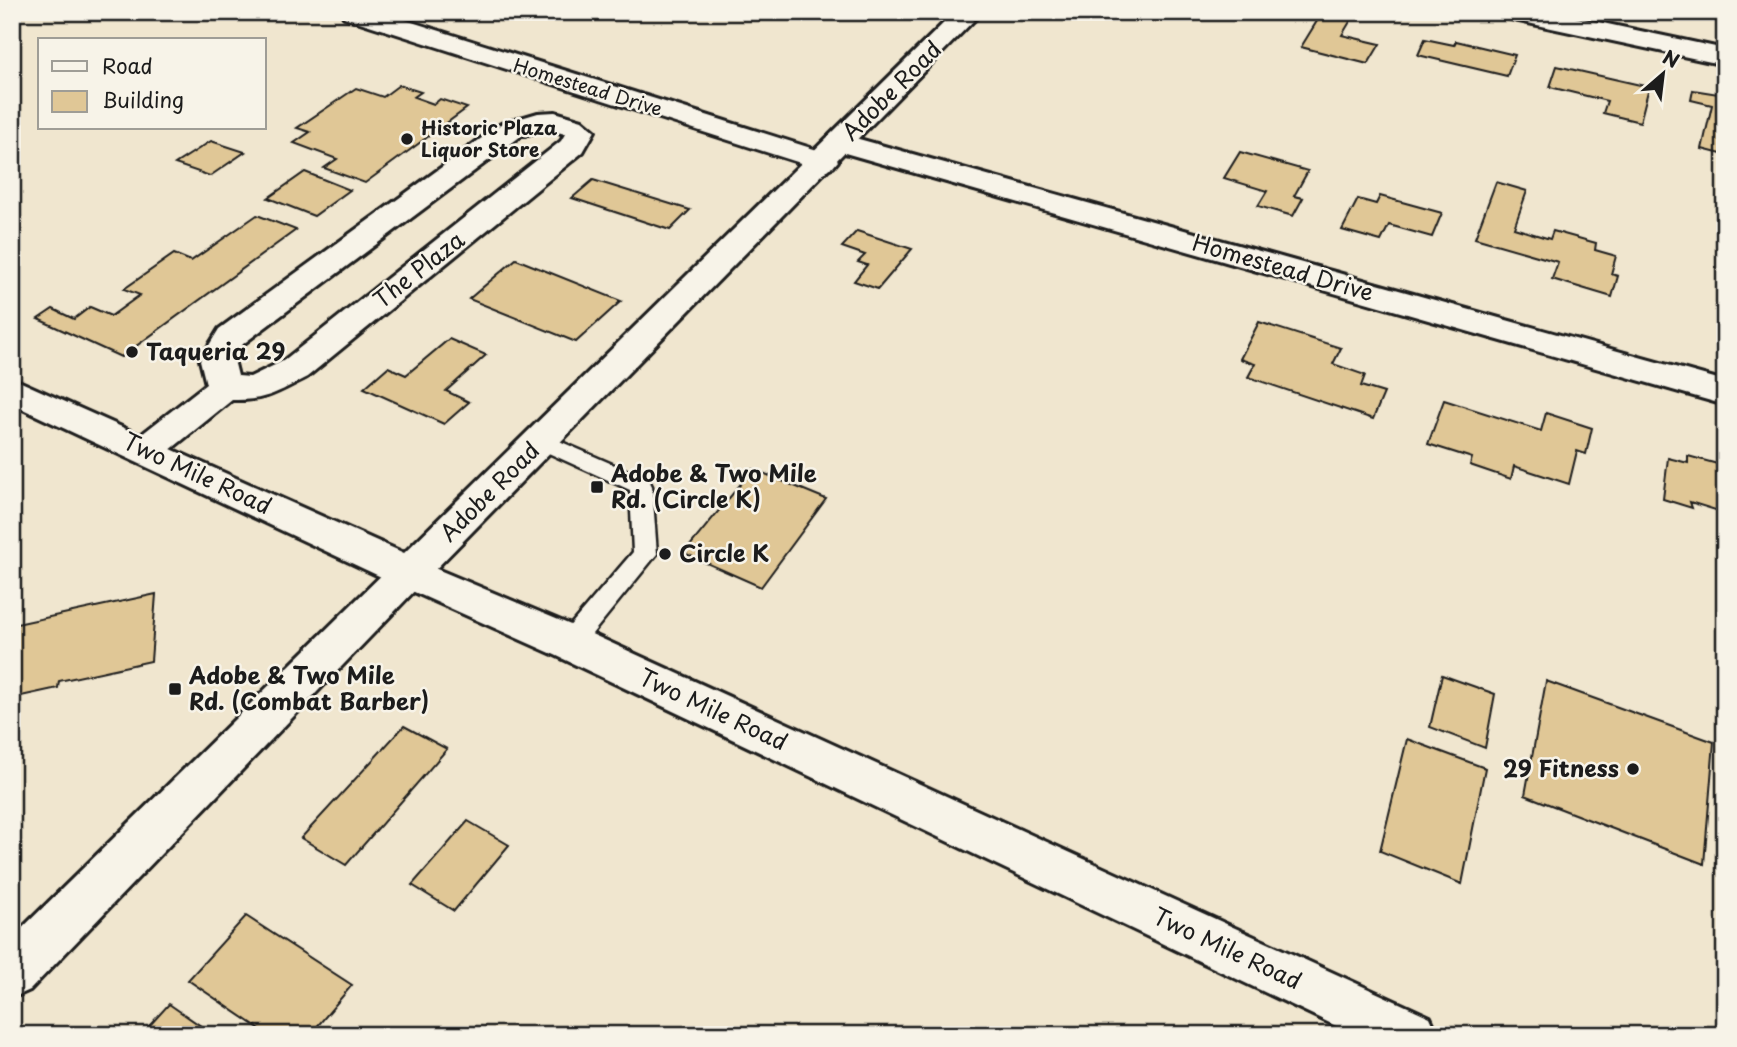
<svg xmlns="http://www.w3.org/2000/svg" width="1737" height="1047" font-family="'Playpen Sans',sans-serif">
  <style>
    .building { fill: #e0c796; stroke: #1c1c1c; stroke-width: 2 }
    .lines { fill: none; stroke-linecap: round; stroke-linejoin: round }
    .service-casing { stroke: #1c1c1c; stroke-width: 5 }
    .minor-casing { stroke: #1c1c1c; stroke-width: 6 }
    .tertiary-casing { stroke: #1c1c1c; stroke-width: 6 }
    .secondary-casing { stroke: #1c1c1c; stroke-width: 6 }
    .primary-casing { stroke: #1c1c1c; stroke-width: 6 }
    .service { fill: #f7f3e8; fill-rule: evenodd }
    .minor { fill: #f7f3e8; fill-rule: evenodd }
    .tertiary { fill: #f7f3e8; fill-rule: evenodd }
    .secondary { fill: #f7f3e8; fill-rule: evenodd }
    .primary { fill: #f7f3e8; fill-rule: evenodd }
    .poi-dot { fill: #1c1c1c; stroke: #f7f3e8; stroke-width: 2.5 }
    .labels { text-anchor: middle; stroke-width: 5; stroke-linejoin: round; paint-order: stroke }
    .far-street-label { font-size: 19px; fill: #1c1c1c; stroke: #f7f3e8 }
    .far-poi-label { font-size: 19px; font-weight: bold; fill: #1c1c1c; stroke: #f7f3e8; text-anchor: start }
    .street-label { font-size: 23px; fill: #1c1c1c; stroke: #f7f3e8 }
    .poi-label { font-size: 23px; font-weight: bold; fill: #1c1c1c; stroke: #f7f3e8; text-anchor: start }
  </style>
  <rect width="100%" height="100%" fill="#f0e6cf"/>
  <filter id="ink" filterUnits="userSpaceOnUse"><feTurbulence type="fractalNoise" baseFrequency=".0143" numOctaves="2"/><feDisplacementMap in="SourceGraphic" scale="14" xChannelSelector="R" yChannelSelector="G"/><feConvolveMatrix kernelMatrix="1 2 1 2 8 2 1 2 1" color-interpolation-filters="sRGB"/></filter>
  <g filter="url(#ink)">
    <!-- building -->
    <g class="building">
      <polygon points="1322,13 1351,20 1342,35 1380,44 1368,64 1301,47"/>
      <polygon points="1425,39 1454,45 1456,41 1515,55 1507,76 1418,55"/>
      <polygon points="1557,66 1649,87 1640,122 1603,113 1607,101 1550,87"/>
      <polygon points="399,85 421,92 414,97 434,104 440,99 467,108 365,183 324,168 337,159 294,143 310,132 297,128 356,88 383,97"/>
      <polygon points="1693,90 1725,95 1725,155 1702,149 1712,105 1691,100"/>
      <polygon points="211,141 245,152 210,176 175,164"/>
      <polygon points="1240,152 1308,171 1294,196 1303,198 1293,216 1258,206 1267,191 1224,178"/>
      <polygon points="305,172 350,190 314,216 268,198"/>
      <polygon points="593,180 690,210 670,230 572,198"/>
      <polygon points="1496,182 1527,191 1514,228 1550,239 1553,231 1596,243 1595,250 1616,256 1611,274 1618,276 1612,297 1552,279 1558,262 1475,238"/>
      <polygon points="1380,196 1442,213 1432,237 1389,225 1381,241 1342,230 1358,199 1376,204"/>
      <polygon points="257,215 296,230 121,357 38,319 53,309 74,319 90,307 111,316 140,295 124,289 174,254 191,261"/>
      <polygon points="857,231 912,249 878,289 854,281 867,265 858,262 865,255 842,247"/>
      <polygon points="516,259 621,301 576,342 469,299"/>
      <polygon points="1259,322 1341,348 1333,364 1365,375 1361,386 1384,393 1373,419 1248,377 1255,364 1240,359"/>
      <polygon points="449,339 486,355 446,391 469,402 444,424 364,388 388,367 406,375"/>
      <polygon points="1444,400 1541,431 1546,413 1592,428 1586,454 1577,451 1569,484 1514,466 1511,479 1470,465 1472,458 1428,444"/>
      <polygon points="1688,456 1725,466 1725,513 1690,502 1692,508 1663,499 1668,458 1688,463"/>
      <polygon points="753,469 826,499 761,587 684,553"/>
      <polygon points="156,594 151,661 59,681 58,688 12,698 12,625"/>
      <polygon points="1442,675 1495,694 1485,748 1430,727"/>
      <polygon points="1546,681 1714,742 1704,864 1525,795"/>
      <polygon points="404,726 447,749 346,865 301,838"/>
      <polygon points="1407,739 1485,768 1462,884 1380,851"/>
      <polygon points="468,821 509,845 454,911 412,885"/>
      <polygon points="246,916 352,985 310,1035 269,1035 188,980"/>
      <polygon points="169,1004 208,1031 204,1035 141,1035"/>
    </g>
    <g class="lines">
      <defs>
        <polygon id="service" points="541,433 649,480 652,486 657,554 579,650 570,653 561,650 558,643 561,636 633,552 630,490 533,446 530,441 533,436"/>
        <g id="minor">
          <polygon points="341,12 380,12 833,155 838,161 833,167 823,170 813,167 344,17"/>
          <polygon points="1502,12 1551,12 1725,49 1725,65 1514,20 1505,17"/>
          <path d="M555 112 582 120 595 131 583 152 307 377C278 392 266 401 232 400L159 459 146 463 133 459 128 450 133 441 206 384 200 360 219 329 501 124 538 113ZM546 129 565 134 561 141 283 361 250 377 238 376 234 360 243 344 521 136Z"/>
          <polygon points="841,134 1725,381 1725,405 831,149 827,143 831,137"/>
        </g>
        <polygon id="tertiary" points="408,557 585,631 1430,1017 1438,1035 1355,1035 555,655 394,583 388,572 394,561"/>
        <polygon id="secondary" points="12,378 422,561 428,572 422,583 408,587 394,583 12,404"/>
        <polygon id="primary" points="955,12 982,12 422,583 30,990 12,998 12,938"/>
      </defs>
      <!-- service casing -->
      <use href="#service" class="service-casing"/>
      <!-- minor casing -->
      <use href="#minor" class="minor-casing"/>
      <!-- tertiary casing -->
      <use href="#tertiary" class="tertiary-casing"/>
      <!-- secondary casing -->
      <use href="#secondary" class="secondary-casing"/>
      <!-- primary casing -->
      <use href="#primary" class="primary-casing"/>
      <!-- service -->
      <use href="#service" class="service"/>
      <!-- minor -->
      <use href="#minor" class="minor"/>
      <!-- tertiary -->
      <use href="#tertiary" class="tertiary"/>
      <!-- secondary -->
      <use href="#secondary" class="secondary"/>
      <!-- primary -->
      <use href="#primary" class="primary"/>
    </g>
  </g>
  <!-- markers -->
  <g class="poi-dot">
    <circle cx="407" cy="139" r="7"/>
    <circle cx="132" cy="352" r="7"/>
    <rect x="590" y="480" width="14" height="14" rx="3.5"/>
    <circle cx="665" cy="554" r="7"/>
    <rect x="168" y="682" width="14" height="14" rx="3.5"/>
    <circle cx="1633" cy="769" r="7"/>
  </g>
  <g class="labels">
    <!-- far-street labels -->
    <g class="far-street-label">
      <text transform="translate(588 87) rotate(17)" y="7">Homestead Drive</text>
    </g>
    <!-- far-poi labels -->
    <g class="far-poi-label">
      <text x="421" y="135">Historic Plaza<tspan x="421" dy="22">Liquor Store</tspan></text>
    </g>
    <!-- street labels -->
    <g class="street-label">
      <text transform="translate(892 91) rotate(-45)" y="8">Adobe Road</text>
      <text transform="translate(1283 268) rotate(16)" y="8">Homestead Drive</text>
      <text transform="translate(419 270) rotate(-38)" y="8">The Plaza</text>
      <text transform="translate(197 474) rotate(25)" y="8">Two Mile Road</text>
      <text transform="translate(490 492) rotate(-45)" y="8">Adobe Road</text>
      <text transform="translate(713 710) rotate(25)" y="8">Two Mile Road</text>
      <text transform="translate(1227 949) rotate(25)" y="8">Two Mile Road</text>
    </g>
    <!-- poi labels -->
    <g class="poi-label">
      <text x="146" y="360">Taqueria 29</text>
      <text x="611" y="482">Adobe &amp; Two Mile<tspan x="611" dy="26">Rd. (Circle K)</tspan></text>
      <text x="679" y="562">Circle K</text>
      <text x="189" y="684">Adobe &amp; Two Mile<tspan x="189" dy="26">Rd. (Combat Barber)</tspan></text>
      <text x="1619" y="777" text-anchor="end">29 Fitness</text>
    </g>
  </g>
  <!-- margin -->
  <rect width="1737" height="1047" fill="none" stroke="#f7f3e8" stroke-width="42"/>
  <rect x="21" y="21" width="1695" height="1005" fill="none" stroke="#1c1c1c" stroke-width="2.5" filter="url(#ink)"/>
  <!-- legend -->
  <rect x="38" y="38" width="228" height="91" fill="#f7f3e8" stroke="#9f9d96" stroke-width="2"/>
  <rect x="52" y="61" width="35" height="10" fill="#f7f3e8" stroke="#9f9d96" stroke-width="2"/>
  <text x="102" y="74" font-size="21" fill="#1c1c1c">Road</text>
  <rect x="52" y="91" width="35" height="21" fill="#e0c796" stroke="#9f9d96" stroke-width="2"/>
  <text x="102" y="108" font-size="21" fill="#1c1c1c">Building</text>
  <!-- north arrow -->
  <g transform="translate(1663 74) rotate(28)" stroke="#f7f3e8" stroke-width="5" paint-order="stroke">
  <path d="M0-5L12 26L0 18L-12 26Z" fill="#1c1c1c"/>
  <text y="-10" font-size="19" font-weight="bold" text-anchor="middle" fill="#1c1c1c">N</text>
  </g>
</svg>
